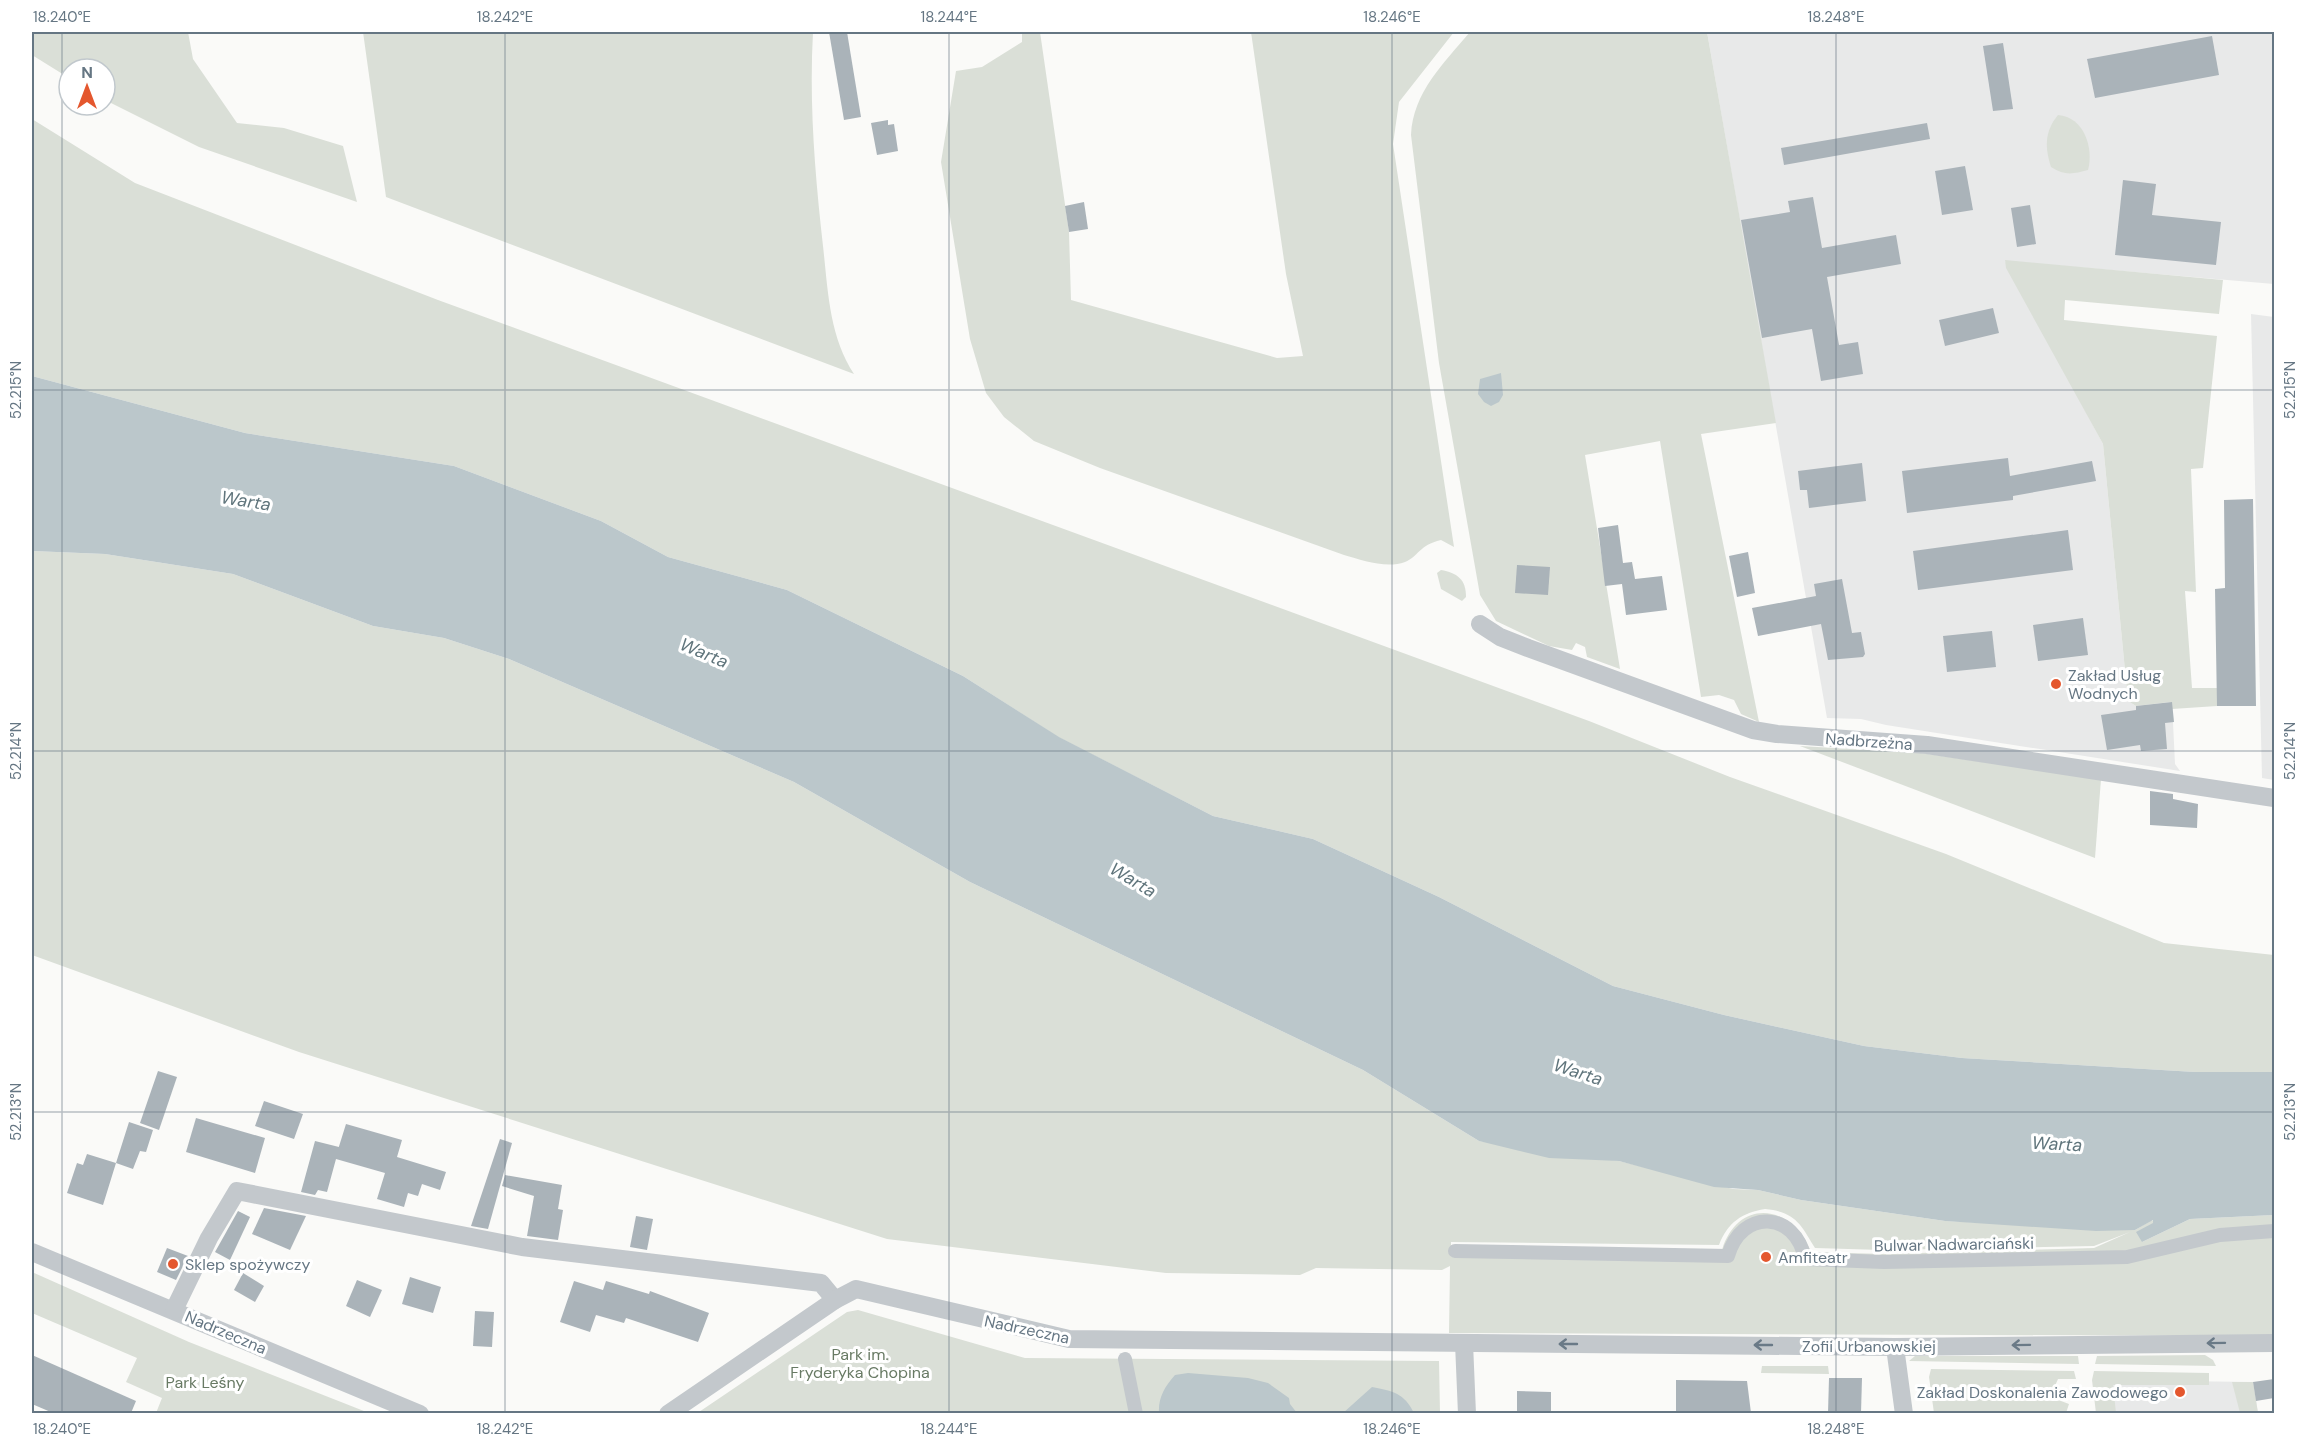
<svg xmlns="http://www.w3.org/2000/svg" width="2306" height="1445" font-family="'DM Sans',sans-serif">
  <style>
    .built { fill: #e8e9e9 }
    .green { fill: #dadfd7; fill-rule: evenodd }
    .water { fill: #bbc7cb }
    .building { fill: #aab3b9 }
    .lines { fill: none; stroke-linecap: round; stroke-linejoin: round }
    .pedestrian { stroke: #c3c8cc; stroke-width: 14 }
    .minor { stroke: #c3c8cc; stroke-width: 18 }
    .oneway { stroke: #6a7a87 }
    .ticks { fill: none; stroke: #657683; stroke-width: 1.5; stroke-opacity: 0.45 }
    .poi-dot { fill: #e4572e; stroke: #fff; stroke-width: 2 }
    .labels { text-anchor: middle; stroke-width: 6; stroke-linejoin: round; paint-order: stroke }
    .poi-label { font-size: 16px; fill: #657683; stroke: #fff; text-anchor: start }
    .street-label { font-size: 16px; fill: #657683; stroke: #fff }
    .park-label { font-size: 16px; fill: #687a64; stroke: #fff }
    .water-label { font-size: 18px; font-style: italic; fill: #60757c; stroke: #fff }
    .neatline { fill: none; stroke: #657683; stroke-width: 2 }
    .ticks-label { font-size: 15px; text-anchor: middle; fill: #657683 }
  </style>
  <rect width="100%" height="100%" fill="#fafaf8"/>
  <!-- built -->
  <g class="built">
    <polygon points="1707,32 2274,32 2274,284 2005,261 2103,444 2128,701 2136,706 2172,702 2175,764 2180,771 1886,725 1861,719 1827,718"/>
    <polygon points="2251,314 2274,317 2274,780 2262,778"/>
    <polygon points="2103,1380 2253,1382 2258,1413 2108,1413"/>
  </g>
  <!-- green -->
  <g class="green">
    <polygon points="32,32 188,32 193,59 237,123 284,128 343,146 357,202 199,147 105,100 105,69 69,69 69,78 32,55"/>
    <path d="M363 32H813C809 104 815 174 823 246 828 290 829 336 854 374L386 197Z"/>
    <path d="M1022 32H1040L1069 232 1071 300 1277 358 1303 356 1286 274 1251 32H1454L1399 102 1393 144 1454 547 1441 540C1419 545 1418 557 1405 562 1386 569 1362 560 1344 555L1100 468 1034 441 1004 417 986 393 970 339 941 162 956 71 982 67 1022 42Z"/>
    <path d="M1470 32H1707L1776 423 1701 434 1759 722 1741 714 1734 700 1719 695 1701 697 1660 441 1585 455 1620 669 1587 657 1585 647 1576 643 1572 650 1549 646 1496 621 1480 595 1439 363 1411 135C1413 92 1444 63 1470 32Z"/>
    <path d="M2058 115C2084 117 2094 148 2088 170 2073 174 2065 176 2051 167 2045 148 2044 132 2058 115Z"/>
    <polygon points="32,119 135,183 438,300 1589,721 1730,777 1946,854 2164,943 2274,955 2274,1072 2195,1072 1962,1058 1864,1046 1724,1015 1613,986 1439,897 1313,839 1213,816 1058,737 963,676 787,590 668,557 601,521 454,466 245,433 32,376"/>
    <polygon points="2005,260 2223,280 2219,314 2065,300 2064,320 2217,336 2203,468 2191,469 2196,592 2185,591 2192,688 2217,688 2217,706 2172,709 2171,702 2136,706 2128,701 2103,444 2006,268"/>
    <path d="M32 551 105 554 233 574 373 626 444 638 509 659 794 782 970 882 1363 1070 1479 1141 1619 1161 1733 1189 1758 1190 1801 1200 1945 1221 2135 1230 2152 1220 2154 1222 2142 1242 2190 1219 2274 1215V1336L1449 1333 1450 1266 1442 1270 1316 1268 1300 1275 1166 1273 887 1239 299 1052 32 955ZM1765 1209C1796 1212 1801 1225 1815 1248L1882 1250 2094 1246 2130 1232 2094 1248 1885 1254 1811 1252C1793 1204 1738 1197 1722 1250L1451 1245V1242L1719 1245C1728 1222 1742 1213 1765 1209Z"/>
    <path d="M1441 570C1457 573 1466 579 1466 597L1462 601 1441 589 1437 573Z"/>
    <polygon points="1800,746 1921,753 2101,779 2095,858"/>
    <polygon points="32,1272 189,1342 369,1413 156,1413 162,1398 126,1382 137,1358 32,1313"/>
    <polygon points="858,1310 1025,1358 1439,1361 1440,1413 696,1414 847,1312"/>
    <polygon points="2205,1355 2213,1360 2216,1366 2095,1364 2097,1356"/>
    <polygon points="1915,1356 2078,1356 2079,1364 1909,1361"/>
    <polygon points="1762,1366 1828,1366 1829,1374 1761,1373"/>
    <polygon points="1931,1369 2074,1371 2076,1379 2058,1379 2054,1388 2061,1401 2069,1404 2066,1413 1934,1413 1929,1377"/>
    <polygon points="2094,1371 2209,1373 2209,1385 2113,1385 2116,1413 2096,1413 2092,1380"/>
    <polygon points="2232,1382 2253,1382 2258,1413 2240,1413"/>
  </g>
  <!-- water -->
  <g class="water">
    <polygon points="1501,373 1503,395 1499,402 1491,406 1484,402 1478,394 1480,379"/>
    <polygon points="32,376 245,433 454,466 601,521 668,557 787,590 963,676 1059,737 1213,816 1313,839 1439,897 1613,986 1724,1015 1864,1046 1962,1058 2195,1072 2274,1072 2274,1215 2190,1219 2142,1242 2136,1232 2153,1223 2153,1220 2135,1230 2096,1231 1945,1221 1801,1200 1758,1190 1714,1187 1619,1161 1549,1158 1479,1141 1363,1070 970,882 794,782 509,659 444,638 373,626 233,574 105,554 32,551"/>
    <path d="M1188 1373 1248 1378 1268 1383 1289 1398 1290 1404 1297 1413H1159C1158 1398 1165 1386 1175 1375Z"/>
    <path d="M1372 1387C1393 1391 1404 1393 1414 1413H1343Z"/>
  </g>
  <!-- building -->
  <g class="building">
    <polygon points="829,32 847,32 861,117 844,120"/>
    <polygon points="2212,36 2219,75 2095,98 2087,59"/>
    <polygon points="2003,43 2013,109 1993,111 1983,46"/>
    <polygon points="888,120 888,125 894,124 898,151 877,155 871,123"/>
    <polygon points="1927,123 1930,139 1784,165 1781,148"/>
    <polygon points="1965,166 1973,210 1942,215 1935,171"/>
    <polygon points="2123,180 2156,184 2152,215 2221,222 2216,265 2115,255"/>
    <polygon points="1813,197 1822,248 1896,235 1901,264 1827,277 1839,345 1858,342 1863,374 1821,381 1812,329 1762,338 1741,220 1790,212 1788,201"/>
    <polygon points="1084,202 1088,229 1069,232 1065,206"/>
    <polygon points="2030,205 2036,244 2017,247 2011,208"/>
    <polygon points="1993,308 1999,333 1945,346 1939,320"/>
    <polygon points="2008,458 2010,476 2092,461 2096,481 2013,496 2013,500 1907,513 1902,471"/>
    <polygon points="1862,463 1866,501 1809,508 1807,490 1800,490 1798,471"/>
    <polygon points="2253,499 2256,706 2217,706 2215,589 2225,588 2224,500"/>
    <polygon points="1618,525 1623,563 1632,562 1635,579 1662,576 1667,610 1626,615 1622,584 1605,586 1598,528"/>
    <polygon points="2068,530 2073,570 1918,590 1913,551"/>
    <polygon points="1748,552 1755,593 1737,597 1729,556"/>
    <polygon points="1517,565 1550,567 1548,595 1515,593"/>
    <polygon points="1842,579 1852,633 1861,632 1865,654 1863,657 1828,660 1821,624 1758,636 1752,608 1816,596 1814,584"/>
    <polygon points="2083,618 2088,655 2038,661 2033,625"/>
    <polygon points="1992,631 1996,667 1947,672 1943,636"/>
    <polygon points="2172,702 2174,722 2165,723 2167,749 2141,751 2140,745 2107,750 2101,715 2136,710 2136,706"/>
    <polygon points="2150,791 2173,794 2173,799 2198,804 2197,828 2150,825"/>
    <polygon points="158,1071 177,1077 159,1130 140,1123"/>
    <polygon points="264,1101 303,1114 294,1139 255,1126"/>
    <polygon points="196,1118 265,1138 255,1173 186,1152"/>
    <polygon points="129,1122 153,1130 146,1152 140,1151 133,1169 116,1163"/>
    <polygon points="346,1124 402,1140 397,1157 446,1172 440,1190 422,1184 418,1196 408,1193 404,1207 377,1199 385,1173 336,1159 327,1192 318,1190 315,1195 301,1192 315,1141 339,1147 336,1156"/>
    <polygon points="500,1139 512,1143 488,1229 471,1226"/>
    <polygon points="87,1154 116,1163 103,1205 67,1193 77,1163 83,1165"/>
    <polygon points="505,1175 562,1185 558,1209 563,1210 558,1240 527,1236 534,1196 502,1186"/>
    <polygon points="264,1208 306,1216 290,1250 252,1234"/>
    <polygon points="238,1211 250,1217 230,1260 215,1252"/>
    <polygon points="636,1216 653,1219 647,1250 630,1247"/>
    <polygon points="167,1248 188,1256 176,1280 157,1272"/>
    <polygon points="243,1273 264,1286 255,1302 234,1290"/>
    <polygon points="410,1277 441,1287 433,1313 402,1304"/>
    <polygon points="357,1280 382,1290 370,1317 346,1306"/>
    <polygon points="574,1281 603,1290 606,1281 649,1294 650,1291 709,1313 698,1342 626,1318 624,1323 596,1315 590,1332 560,1322"/>
    <polygon points="475,1311 494,1312 492,1347 473,1346"/>
    <polygon points="32,1355 136,1401 131,1413 53,1413 32,1404"/>
    <polygon points="1829,1378 1862,1378 1861,1413 1828,1413"/>
    <polygon points="2274,1379 2274,1398 2256,1401 2253,1382"/>
    <polygon points="1676,1380 1747,1381 1751,1413 1676,1413"/>
    <polygon points="1517,1391 1551,1392 1551,1413 1517,1413"/>
  </g>
  <g class="lines">
    <!-- pedestrian -->
    <g class="pedestrian">
      <path d="M1455 1251 1728 1256C1741 1209 1795 1210 1805 1259L1884 1262 2127 1257 2220 1235 2274 1231"/>
      <polyline points="1125,1359 1136,1414"/>
    </g>
    <!-- minor -->
    <g class="minor">
      <polyline points="1480,624 1500,637 1528,648 1753,730 1777,734 1927,745 2274,798"/>
      <polyline points="32,1252 420,1414"/>
      <polyline points="174,1310 209,1238 237,1191 522,1247 821,1283 835,1300"/>
      <polyline points="1464,1343 1467,1414"/>
      <polyline points="1895,1347 1904,1414"/>
      <polyline points="668,1414 835,1300 856,1289 1069,1339 1895,1347 2274,1343"/>
    </g>
  </g>
  <!-- one-way arrows -->
  <defs><path id="oneway-shaft" d="M-6 0H5M1.5-3L5.5 0L1.5 3" fill="none" stroke-width="1.6" stroke-linecap="round" stroke-linejoin="round" transform="scale(1.5)"/></defs>
  <g class="oneway">
    <use href="#oneway-shaft" transform="translate(2216 1343) rotate(179)"/>
    <use href="#oneway-shaft" transform="translate(1568 1344) rotate(-180)"/>
    <use href="#oneway-shaft" transform="translate(1763 1345) rotate(-180)"/>
    <use href="#oneway-shaft" transform="translate(2021 1345) rotate(179)"/>
  </g>
  <!-- ticks -->
  <path class="ticks" d="M62 32V1414M505 32V1414M949 32V1414M1392 32V1414M1836 32V1414M32 390H2274M32 751H2274M32 1112H2274"/>
  <!-- markers -->
  <g class="poi-dot">
    <circle cx="2056" cy="684" r="6"/>
    <circle cx="1766" cy="1257" r="6"/>
    <circle cx="173" cy="1264" r="6"/>
    <circle cx="2180" cy="1392" r="6"/>
  </g>
  <g class="labels">
    <!-- poi labels -->
    <g class="poi-label">
      <text x="2068" y="681">Zakład Usług<tspan x="2068" dy="18">Wodnych</tspan></text>
      <text x="1778" y="1263">Amfiteatr</text>
      <text x="185" y="1270">Sklep spożywczy</text>
      <text x="2168" y="1398" text-anchor="end">Zakład Doskonalenia Zawodowego</text>
    </g>
    <!-- street labels -->
    <g class="street-label">
      <text transform="translate(1869 741) rotate(4)" y="6">Nadbrzeżna</text>
      <text transform="translate(1954 1244) rotate(-1)" y="6">Bulwar Nadwarciański</text>
      <text transform="translate(1027 1329) rotate(12)" y="6">Nadrzeczna</text>
      <text transform="translate(226 1332) rotate(23)" y="6">Nadrzeczna</text>
      <text x="1869" y="1352">Zofii Urbanowskiej</text>
    </g>
    <!-- park labels -->
    <g class="park-label">
      <text x="860" y="1360">Park im.<tspan x="860" dy="18">Fryderyka Chopina</tspan></text>
      <text x="205" y="1388">Park Leśny</text>
    </g>
    <!-- water labels -->
    <g class="water-label">
      <text transform="translate(246 501) rotate(9)" y="6">Warta</text>
      <text transform="translate(704 653) rotate(23)" y="6">Warta</text>
      <text transform="translate(1133 880) rotate(31)" y="6">Warta</text>
      <text transform="translate(1578 1072) rotate(18)" y="6">Warta</text>
      <text transform="translate(2057 1144) rotate(3)" y="6">Warta</text>
    </g>
  </g>
  <!-- border -->
  <rect width="2306" height="1445" fill="none" stroke="#ffffff" stroke-width="66"/>
  <!-- north arrow -->
  <g transform="translate(87 87)"><circle r="28" fill="#ffffff" stroke="#c1c8cd" stroke-width="1.5"/>
  <path d="M0-4.5L10 22L0 15L-10 22Z" fill="#e4572e"/>
  <text y="-9" font-size="16" font-weight="bold" text-anchor="middle" fill="#657683">N</text>
  </g>
  <rect x="33" y="33" width="2240" height="1379" class="neatline"/>
  <g class="ticks-label">
    <text x="62" y="22">18.240°E</text>
    <text x="505" y="22">18.242°E</text>
    <text x="949" y="22">18.244°E</text>
    <text x="1392" y="22">18.246°E</text>
    <text x="1836" y="22">18.248°E</text>
    <text transform="translate(16 390) rotate(-90)" y="5">52.215°N</text>
    <text transform="translate(2290 390) rotate(-90)" y="5">52.215°N</text>
    <text transform="translate(16 751) rotate(-90)" y="5">52.214°N</text>
    <text transform="translate(2290 751) rotate(-90)" y="5">52.214°N</text>
    <text transform="translate(16 1112) rotate(-90)" y="5">52.213°N</text>
    <text transform="translate(2290 1112) rotate(-90)" y="5">52.213°N</text>
    <text x="62" y="1434">18.240°E</text>
    <text x="505" y="1434">18.242°E</text>
    <text x="949" y="1434">18.244°E</text>
    <text x="1392" y="1434">18.246°E</text>
    <text x="1836" y="1434">18.248°E</text>
  </g>
</svg>
